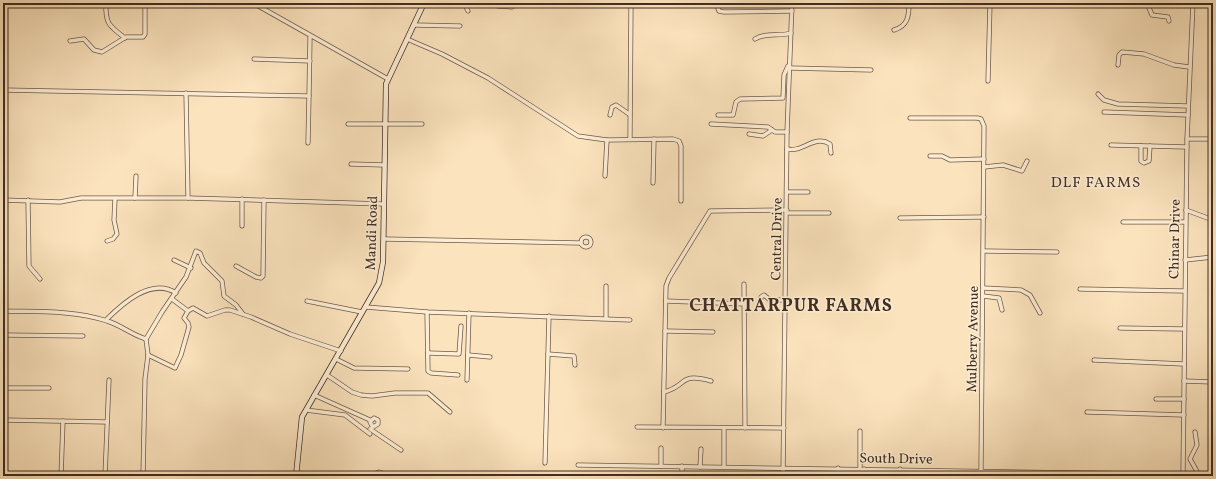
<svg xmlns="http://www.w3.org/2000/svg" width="1216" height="479" font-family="Vollkorn,serif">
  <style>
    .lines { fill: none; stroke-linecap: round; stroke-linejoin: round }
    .street-casing { stroke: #705a49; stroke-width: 5 }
    .secondary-casing { stroke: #422d22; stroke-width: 6 }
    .street { stroke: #fcedd4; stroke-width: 3.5 }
    .secondary { stroke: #fcedd4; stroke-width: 4.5 }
    .labels { text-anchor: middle; stroke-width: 3; stroke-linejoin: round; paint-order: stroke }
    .street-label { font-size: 14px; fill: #422d22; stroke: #fcedd4 }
    .neighbourhood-label { font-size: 15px; letter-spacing: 1px; fill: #422d22; stroke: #fcedd4 }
    .district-label { font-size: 18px; font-weight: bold; letter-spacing: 1px; fill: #422d22; stroke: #fcedd4 }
  </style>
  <rect width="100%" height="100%" fill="#fbe3bd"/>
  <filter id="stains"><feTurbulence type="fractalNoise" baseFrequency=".005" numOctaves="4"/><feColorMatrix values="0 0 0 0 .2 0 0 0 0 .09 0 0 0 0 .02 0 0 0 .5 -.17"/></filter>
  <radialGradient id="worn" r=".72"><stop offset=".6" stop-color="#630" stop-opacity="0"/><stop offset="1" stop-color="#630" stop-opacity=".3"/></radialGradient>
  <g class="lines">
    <defs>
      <g id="street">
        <path d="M106 3C105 23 109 26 125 38"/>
        <polyline points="253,3 388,79"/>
        <polyline points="459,3 465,5 468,11"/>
        <polyline points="496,3 498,6 512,7 518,3"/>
        <polyline points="716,3 719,11 724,12 792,11"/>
        <polyline points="1147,3 1152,15 1168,17 1169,21"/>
        <polyline points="414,25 460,26"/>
        <path d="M894 30C908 26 909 16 909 3"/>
        <polyline points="407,39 442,54 488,78 578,136 607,140 673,139 679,141 681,146 681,201"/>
        <path d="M755 39C766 32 779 37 791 33"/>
        <polyline points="70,41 84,39 94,50 102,52 126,37 143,37 145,34 145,3"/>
        <polyline points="3,56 5,56"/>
        <polyline points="254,59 310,61"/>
        <polyline points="1118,65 1119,55 1122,52 1144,54 1174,65 1189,67"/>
        <polyline points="790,68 871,70"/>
        <polyline points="988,81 990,3"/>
        <polyline points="3,90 309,96 310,37"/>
        <polyline points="186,93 188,198"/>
        <polyline points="1098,94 1104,100 1118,104 1188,106"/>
        <polyline points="1104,112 1188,115"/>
        <polyline points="610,115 612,107 616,105 629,114"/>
        <polyline points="718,115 733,115 736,102 740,99 783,98 784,75 788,66"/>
        <polyline points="910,118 977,118 981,119 984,126 981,470"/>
        <polyline points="348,124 422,124"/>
        <polyline points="711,124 768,127 775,132 787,132"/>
        <polyline points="749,134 763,136 772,130"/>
        <polyline points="630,138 631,3"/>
        <polyline points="1187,139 1213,139"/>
        <polyline points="308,143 309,96"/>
        <polyline points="1111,145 1187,147"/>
        <polyline points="1141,146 1141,161 1144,163 1149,161 1150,146"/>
        <path d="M787 149C803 153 814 134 830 144L831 153"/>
        <polyline points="930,156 942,156 950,160 984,159"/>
        <polyline points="351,164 384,165"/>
        <polyline points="984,167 1003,165 1022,171 1027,161"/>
        <polyline points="605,176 607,140"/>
        <polyline points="653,183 654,139"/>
        <polyline points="787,192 808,192"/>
        <polyline points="135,198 136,176"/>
        <polyline points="3,200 60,202 81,198 188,198 383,204"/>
        <polyline points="28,200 29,266 40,279"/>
        <polyline points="1186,210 1213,220"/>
        <polyline points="787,213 829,213"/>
        <polyline points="900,218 984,217"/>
        <polyline points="1123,222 1185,222"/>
        <polyline points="242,226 242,199"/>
        <circle cx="586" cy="242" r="5"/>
        <polyline points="384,239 580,243"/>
        <polyline points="107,241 113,239 117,234 114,220 115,199"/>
        <polyline points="984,251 1057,252"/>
        <polyline points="174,260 191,268"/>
        <polyline points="1185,260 1213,257"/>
        <polyline points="236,266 256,277 261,278 263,276 264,200"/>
        <polyline points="744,284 745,428"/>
        <polyline points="606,286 606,318"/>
        <polyline points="983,288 1021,290 1030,295 1040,313"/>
        <polyline points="1080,289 1184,291"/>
        <polyline points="983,296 999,298 1002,310"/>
        <polyline points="172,299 188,311 193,308 207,316 225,310 230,310 251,317 290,334 341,351"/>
        <polyline points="307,301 362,312"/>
        <polyline points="666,301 745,304"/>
        <polyline points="760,304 761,297 764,295 770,300 786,300"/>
        <polyline points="366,307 427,312 630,320"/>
        <path d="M3 311C37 312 74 310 107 321 121 325 132 335 146 339"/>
        <polyline points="427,312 428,371 431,373 458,375"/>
        <path d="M106 320C122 304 151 277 176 293"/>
        <polyline points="1120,328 1184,329"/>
        <polyline points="665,331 713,332"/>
        <polyline points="3,335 83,336"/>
        <polyline points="428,353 459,354 461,326"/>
        <polyline points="548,354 574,356 575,365"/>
        <polyline points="148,355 175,368 181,355 189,327 188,323 184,318 188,311"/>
        <polyline points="468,355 490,357"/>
        <polyline points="336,359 354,368 408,369"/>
        <polyline points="1094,360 1184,364"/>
        <polyline points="327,375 352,392 361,395 372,396 395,393 428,393 450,412"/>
        <polyline points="467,380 469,313"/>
        <polyline points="1184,381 1213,382"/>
        <polyline points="3,388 49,388"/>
        <path d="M664 392C688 386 678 372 711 381"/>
        <polyline points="314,395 370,420"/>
        <polyline points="1156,399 1184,399"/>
        <polyline points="306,410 345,415 370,434"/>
        <polyline points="1087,412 1184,415"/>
        <polyline points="3,420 107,422"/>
        <polyline points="373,427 370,422 374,418 378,420 378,424 370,429 401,450"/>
        <polyline points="637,427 784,428"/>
        <polyline points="663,428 666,286 669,278 710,211 787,210"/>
        <polyline points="724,428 724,467"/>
        <polyline points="1195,432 1197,445 1190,459 1199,475"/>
        <polyline points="661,448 661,466"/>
        <polyline points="545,463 549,316"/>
        <polyline points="578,465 1213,475"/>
        <polyline points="700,467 701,449"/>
        <polyline points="860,469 860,431"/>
        <polyline points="1183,474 1187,139 1193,3"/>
        <polyline points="61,476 63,421"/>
        <polyline points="105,476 109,380"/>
        <polyline points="143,476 145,379 148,355 146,339 162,312 186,277 196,251 200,253 204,263 222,281 224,296 236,305 243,314"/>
        <polyline points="369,476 379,472 391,476"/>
        <polyline points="682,476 682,466"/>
        <polyline points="783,476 787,132 792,3"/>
        <polyline points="838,476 838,468"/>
        <polyline points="864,476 864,469"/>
        <polyline points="900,476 900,469"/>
      </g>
      <polyline id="secondary" points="296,476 302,417 379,283 383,262 386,84 424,3"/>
    </defs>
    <!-- street casing -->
    <use href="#street" class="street-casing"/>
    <!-- secondary casing -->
    <use href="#secondary" class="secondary-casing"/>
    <!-- street -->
    <use href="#street" class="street"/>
    <!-- secondary -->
    <use href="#secondary" class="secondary"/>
  </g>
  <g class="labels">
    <!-- street labels -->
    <g class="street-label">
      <text transform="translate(371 233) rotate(-88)" y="5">Mandi Road</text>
      <text transform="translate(776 239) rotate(-89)" y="5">Central Drive</text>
      <text transform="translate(1174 239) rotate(-89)" y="5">Chinar Drive</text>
      <text transform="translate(972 339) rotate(-89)" y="5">Mulberry Avenue</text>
      <text transform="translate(896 458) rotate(1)" y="5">South Drive</text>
    </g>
    <!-- neighbourhood labels -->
    <g class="neighbourhood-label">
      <text x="1096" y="187">DLF FARMS</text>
    </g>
    <!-- district labels -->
    <g class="district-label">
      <text x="791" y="311">CHATTARPUR FARMS</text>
    </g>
  </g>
  <!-- margin -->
  <rect width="1216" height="479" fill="none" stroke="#fbe3bd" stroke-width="16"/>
  <rect x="4" y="4" width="1208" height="471" fill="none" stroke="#422d22" stroke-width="2"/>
  <rect x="8" y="8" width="1200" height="463" fill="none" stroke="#422d22"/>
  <rect width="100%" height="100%" filter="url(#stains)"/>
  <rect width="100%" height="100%" fill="url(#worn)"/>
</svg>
